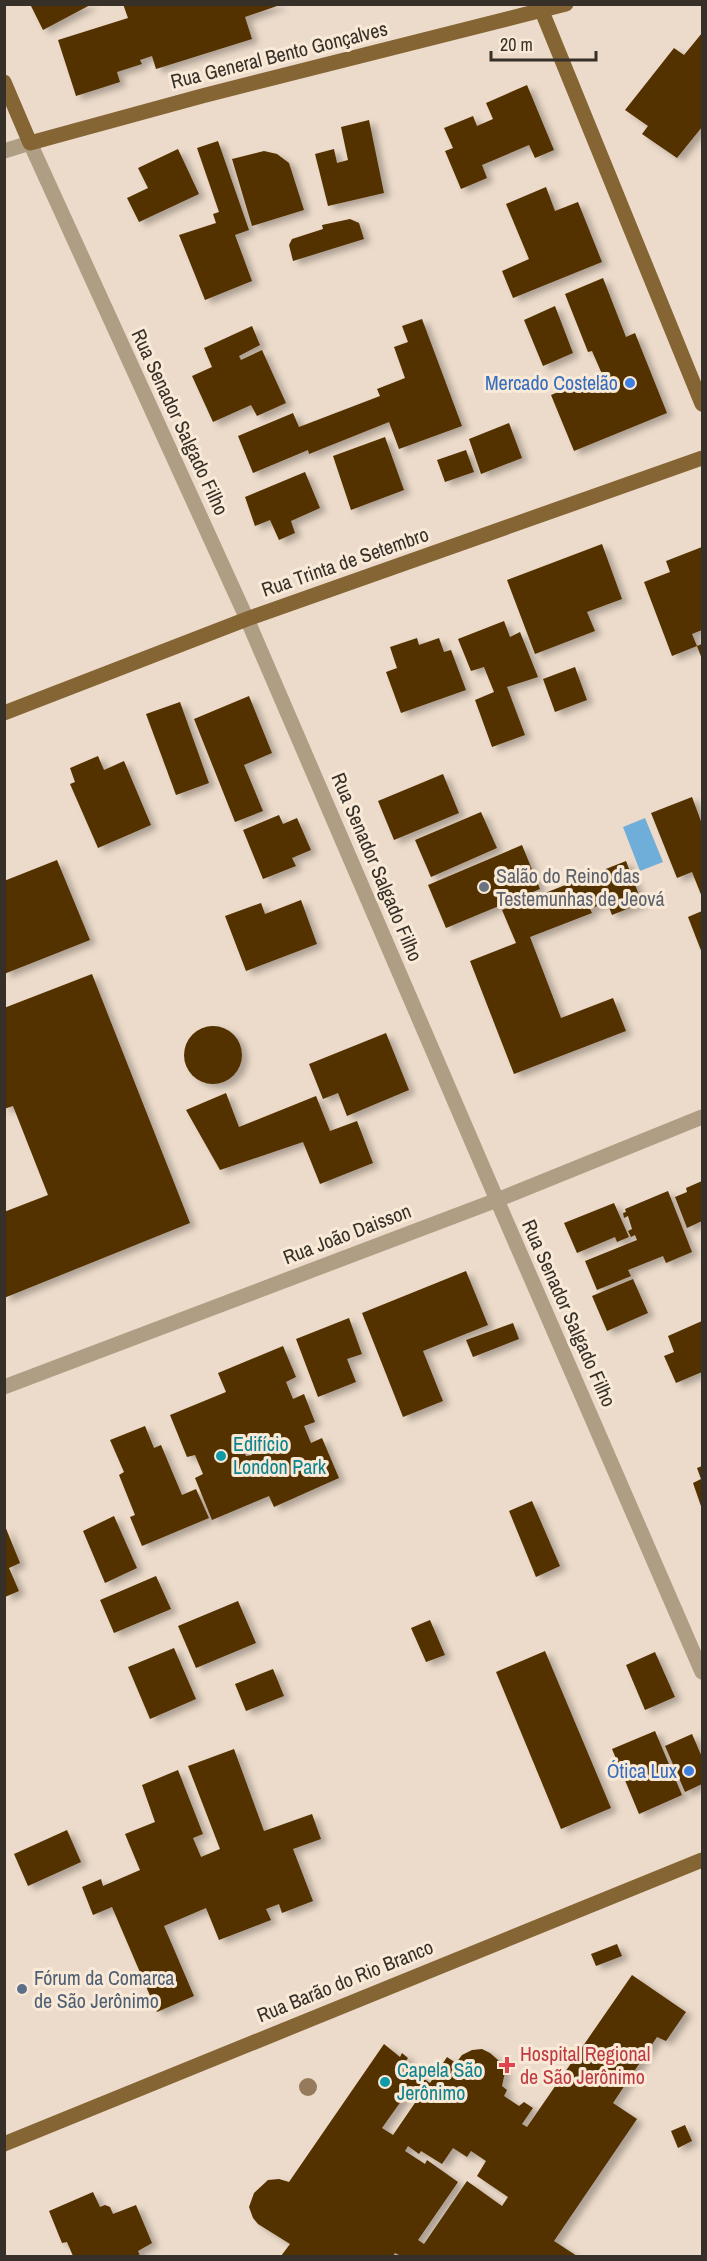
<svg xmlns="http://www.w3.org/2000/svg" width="707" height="2261" font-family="'Archivo Narrow',sans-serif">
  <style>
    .water { fill: #70aeda }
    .building { fill: #533105; fill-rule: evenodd; filter: url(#shadow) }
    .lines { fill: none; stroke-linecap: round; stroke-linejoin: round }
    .minor { stroke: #af9d84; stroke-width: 15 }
    .major { stroke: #866535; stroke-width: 15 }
    .tree { fill: #957b5b }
    .shop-dot { fill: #3f7fe0; stroke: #f9e9d7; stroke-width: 2 }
    .worship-dot { fill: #6b7280; stroke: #f9e9d7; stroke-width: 2 }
    .culture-dot { fill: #0f9aa8; stroke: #f9e9d7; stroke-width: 2 }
    .service-dot { fill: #5c6f8a; stroke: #f9e9d7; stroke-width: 2 }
    .health-dot { fill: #e0444e; stroke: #f9e9d7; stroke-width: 2 }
    .labels { text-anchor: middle; stroke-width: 6; stroke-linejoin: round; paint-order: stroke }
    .street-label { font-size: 20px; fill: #363029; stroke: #f9e9d7 }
    .shop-label { font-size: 20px; fill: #366cbe; stroke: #f9e9d7; text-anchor: end }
    .worship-label { font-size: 20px; fill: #5b616d; stroke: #f9e9d7; text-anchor: start }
    .culture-label { font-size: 20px; fill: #0d838f; stroke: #f9e9d7; text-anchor: start }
    .service-label { font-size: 20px; fill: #4e5e75; stroke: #f9e9d7; text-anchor: start }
    .health-label { font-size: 20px; fill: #be3a42; stroke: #f9e9d7; text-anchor: start }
  </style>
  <defs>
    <filter id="shadow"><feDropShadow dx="6" dy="4" stdDeviation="3" flood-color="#0004"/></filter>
  </defs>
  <rect width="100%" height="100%" fill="#ecdbca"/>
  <!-- water -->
  <polygon class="water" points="645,818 663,862 640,871 623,827"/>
  <!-- building -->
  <g class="building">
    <polygon points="30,4 92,4 43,30"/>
    <polygon points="123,4 280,4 280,5 245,17 252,39 156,69 152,56 140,60 142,64 117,72 120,82 76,96 58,40 128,18"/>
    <polygon points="702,33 702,127 677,158 642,134 648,126 625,110 674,48 684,55"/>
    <polygon points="527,85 554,150 535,158 529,145 482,165 487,178 461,189 445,151 453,148 444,128 473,116 477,126 493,119 486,103"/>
    <polygon points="369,120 384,193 328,206 315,154 334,149 337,163 348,160 341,127"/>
    <polygon points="218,141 249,230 235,235 252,281 205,300 179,235 216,223 213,214 219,212 197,148"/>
    <polygon points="178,149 199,194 139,222 127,198 148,188 138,168"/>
    <polygon points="264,151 277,154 289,163 304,210 252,226 232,159"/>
    <polygon points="546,187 555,211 578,202 602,262 513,298 502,271 529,259 506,204"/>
    <polygon points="350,219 359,223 364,239 293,261 289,245 292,239 323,229 322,225"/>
    <polygon points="603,278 626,337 635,333 667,413 574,451 551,395 602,374 592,351 588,352 565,294"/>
    <polygon points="555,306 573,353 543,366 524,320"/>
    <polygon points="422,319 462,426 399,449 389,422 309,454 308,450 253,473 238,436 293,413 299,427 380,396 377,389 405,378 394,347 408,342 402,326"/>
    <polygon points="252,326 260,345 239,356 241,360 262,350 286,403 257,416 251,405 213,422 192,376 212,367 204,348"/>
    <polygon points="509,423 522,458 481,474 469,439"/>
    <polygon points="385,437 404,490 351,510 333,456"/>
    <polygon points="466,450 474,472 445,482 437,460"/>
    <polygon points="305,472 320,508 291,521 295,533 279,540 270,520 255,526 245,497"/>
    <polygon points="602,544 622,599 587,612 595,631 535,654 507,580"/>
    <polygon points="702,547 702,630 692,634 697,646 702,644 702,659 697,646 672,656 644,582 670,572 666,561"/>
    <polygon points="504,621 510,637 520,632 538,677 507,687 525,735 492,747 475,700 494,692 484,667 471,671 458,639"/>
    <polygon points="417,638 419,645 439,638 444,652 451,650 466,690 401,713 386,672 397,668 390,647"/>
    <polygon points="575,667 587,700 555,712 543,679"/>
    <polygon points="249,696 272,753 244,765 263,811 235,822 194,719"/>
    <polygon points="180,702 209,783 176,795 146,714"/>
    <polygon points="98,756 104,770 124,761 151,825 98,848 70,784 75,782 70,768"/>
    <polygon points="443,774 459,813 394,840 378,801"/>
    <polygon points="692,797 702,824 702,897 692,872 677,878 651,813"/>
    <polygon points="481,812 497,848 431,877 415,840"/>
    <polygon points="279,815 283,824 297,818 311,850 292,858 296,866 263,879 243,830"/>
    <polygon points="522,845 540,889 446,928 428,885"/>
    <polygon points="57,860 90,940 4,974 4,881"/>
    <polygon points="626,861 642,903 612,915 607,902 590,909 592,913 530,937 561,1018 613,998 626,1031 514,1074 470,961 516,943 502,910"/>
    <polygon points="301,900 317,944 246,971 225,916 261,903 265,914"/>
    <polygon points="702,911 702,953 688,917"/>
    <polygon points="92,974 190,1223 4,1298 4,1212 48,1195 13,1106 4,1109 4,1008"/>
    <circle cx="213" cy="1055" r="29"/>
    <polygon points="386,1033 409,1090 347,1116 338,1093 323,1099 309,1064"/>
    <polygon points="226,1093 239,1127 316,1096 330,1131 357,1121 373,1163 320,1184 303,1142 220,1170 186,1110"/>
    <polygon points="702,1181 702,1221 687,1228 675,1197 687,1192 686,1188"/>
    <polygon points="668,1191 692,1252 666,1263 663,1256 628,1270 631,1276 597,1290 585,1261 637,1240 635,1235 631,1237 628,1231 632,1229 628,1216 624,1218 623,1213 626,1212 625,1209"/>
    <polygon points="614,1203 629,1237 617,1242 615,1237 577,1253 564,1223"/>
    <polygon points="466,1271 488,1325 423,1351 443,1401 403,1417 362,1313"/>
    <polygon points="633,1279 648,1313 607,1331 592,1296"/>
    <polygon points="349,1318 362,1354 347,1359 356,1382 318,1397 296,1339"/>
    <polygon points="702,1321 702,1372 676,1383 664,1356 674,1352 668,1336"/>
    <polygon points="513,1323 519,1339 473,1357 466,1340"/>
    <path d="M283 1346 296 1377 286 1382 293 1399 304 1394 315 1422 304 1426 311 1443 322 1438 339 1478 274 1507 269 1496 212 1520 195 1478 203 1474 195 1455 187 1457 170 1415 226 1392 218 1373ZM244 1435 252 1455 246 1456 238 1437Z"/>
    <polygon points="145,1426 154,1448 161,1445 182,1495 196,1489 209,1518 142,1546 130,1517 135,1515 119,1475 124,1472 110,1440"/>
    <polygon points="702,1466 702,1509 693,1483 701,1479 697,1468"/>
    <polygon points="532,1501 560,1566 536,1577 509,1511"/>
    <polygon points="114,1516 137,1568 105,1583 83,1531"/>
    <polygon points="5,1526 20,1563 9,1568 19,1591 5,1597"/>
    <polygon points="156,1576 171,1609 114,1633 100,1600"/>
    <polygon points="238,1601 256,1643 196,1668 178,1626"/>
    <polygon points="430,1620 445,1655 426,1662 411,1628"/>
    <polygon points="174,1648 196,1699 150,1719 128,1667"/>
    <polygon points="545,1651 611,1808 561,1829 496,1672"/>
    <polygon points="655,1652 675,1697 645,1710 626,1665"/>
    <polygon points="273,1669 284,1696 246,1711 235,1684"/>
    <polygon points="655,1731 682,1795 639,1814 612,1749"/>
    <polygon points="692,1734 702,1757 702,1784 685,1792 665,1746"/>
    <polygon points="234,1749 264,1831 312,1814 321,1839 293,1849 313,1901 282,1913 279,1904 266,1909 271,1920 219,1940 206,1908 164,1926 194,1996 157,2012 112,1907 93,1915 82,1887 101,1879 103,1886 140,1870 125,1834 155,1822 142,1785 178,1770 203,1834 193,1838 201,1857 220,1849 188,1766"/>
    <polygon points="67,1830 81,1862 28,1886 14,1854"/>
    <polygon points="617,1944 622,1956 596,1966 591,1954"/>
    <path d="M632 1975 686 2012 666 2041 657 2037 613 2103 637 2119 554 2241 577 2256H401L395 2253 393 2256H281L290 2244 258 2224 253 2218 249 2207 254 2193 268 2180 279 2179 289 2182 384 2044 400 2057 402 2053 408 2058 406 2061 421 2072 419 2075 430 2083 447 2057 456 2063 462 2055 472 2050 482 2049 490 2053 498 2060 505 2072 502 2086 507 2090 504 2096 519 2106 524 2102 533 2108 522 2124 527 2127ZM409 2090 419 2097 393 2135 382 2128ZM408 2146 419 2154 421 2151 442 2164 453 2148 467 2157 471 2151 486 2161 477 2176 508 2197 502 2206 467 2181 424 2244 418 2240 458 2182 427 2160 425 2164 405 2151Z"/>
    <polygon points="685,2125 692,2141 678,2148 671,2131"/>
    <polygon points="93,2192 100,2207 105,2205 110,2207 113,2214 136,2205 152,2243 138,2251 140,2256 73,2256 67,2242 62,2243 49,2211"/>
  </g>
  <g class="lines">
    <!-- minor -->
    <g class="minor">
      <polyline points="4,151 30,143 247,619 497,1200 702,1672"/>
      <polyline points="4,1387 497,1200 702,1117"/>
    </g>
    <!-- major -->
    <g class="major">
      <polyline points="539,4 702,404"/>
      <polyline points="4,82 30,143 202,96 566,4"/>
      <polyline points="4,713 247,619 702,458"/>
      <polyline points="4,2144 702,1860"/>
    </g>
  </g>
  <!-- trees -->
  <circle class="tree" cx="308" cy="2087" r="9"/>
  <!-- markers -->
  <g class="shop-dot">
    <circle cx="630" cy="383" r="6"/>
    <circle cx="689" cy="1771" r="6"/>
  </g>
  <circle class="worship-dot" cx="484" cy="887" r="6"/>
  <g class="culture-dot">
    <circle cx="221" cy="1456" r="6"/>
    <circle cx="385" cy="2082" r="6"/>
  </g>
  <circle class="service-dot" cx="22" cy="1989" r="6"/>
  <path class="health-dot" d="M504 2056h6v6h6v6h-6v6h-6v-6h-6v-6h6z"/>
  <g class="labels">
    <!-- street labels -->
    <g class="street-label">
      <text transform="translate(279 55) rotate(-14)" y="7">Rua General Bento Gonçalves</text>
      <text transform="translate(180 422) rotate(65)" y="7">Rua Senador Salgado Filho</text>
      <text transform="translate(345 562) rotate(-19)" y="7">Rua Trinta de Setembro</text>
      <text transform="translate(377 867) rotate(67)" y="7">Rua Senador Salgado Filho</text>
      <text transform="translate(347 1234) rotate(-21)" y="7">Rua João Daisson</text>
      <text transform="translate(569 1313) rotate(66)" y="7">Rua Senador Salgado Filho</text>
      <text transform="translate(345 1981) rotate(-22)" y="7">Rua Barão do Rio Branco</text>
    </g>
    <!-- shop labels -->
    <g class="shop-label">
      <text x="618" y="390">Mercado Costelão</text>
      <text x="677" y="1778">Ótica Lux</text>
    </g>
    <!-- worship labels -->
    <g class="worship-label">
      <text x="496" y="883">Salão do Reino das<tspan x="496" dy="23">Testemunhas de Jeová</tspan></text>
    </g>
    <!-- culture labels -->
    <g class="culture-label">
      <text x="233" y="1451">Edifício<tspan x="233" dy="23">London Park</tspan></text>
      <text x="397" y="2077">Capela São<tspan x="397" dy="23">Jerônimo</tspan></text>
    </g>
    <!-- service labels -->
    <g class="service-label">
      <text x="34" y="1985">Fórum da Comarca<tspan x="34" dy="23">de São Jerônimo</tspan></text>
    </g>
    <!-- health labels -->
    <g class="health-label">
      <text x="520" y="2061">Hospital Regional<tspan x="520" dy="23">de São Jerônimo</tspan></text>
    </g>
  </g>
  <!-- border -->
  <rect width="707" height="2261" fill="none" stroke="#363029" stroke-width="12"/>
  <!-- scale -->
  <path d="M491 51v9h105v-9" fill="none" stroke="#363029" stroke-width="3"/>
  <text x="500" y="51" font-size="18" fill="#363029" stroke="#f9e9d7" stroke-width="4.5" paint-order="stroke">20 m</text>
</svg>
